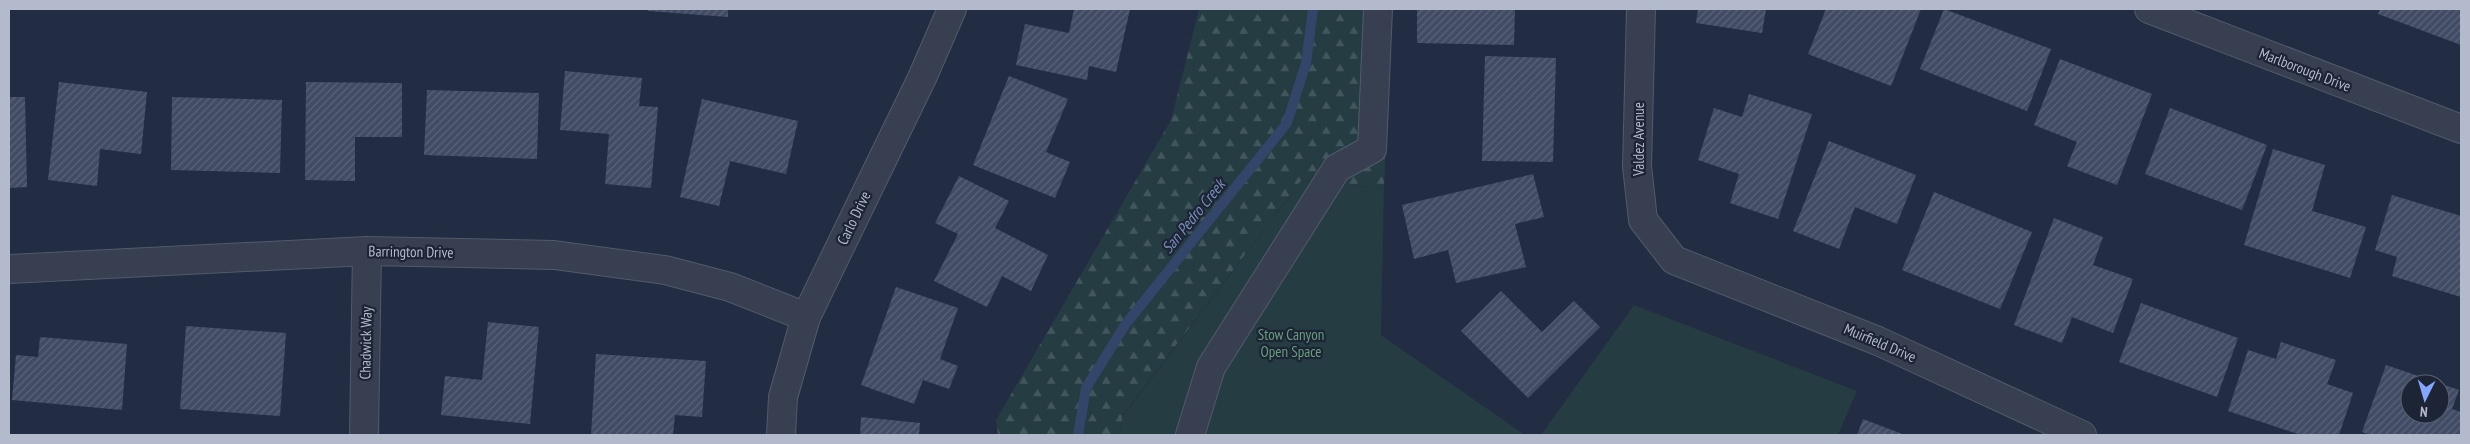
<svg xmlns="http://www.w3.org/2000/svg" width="2470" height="444" font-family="'PT Sans Narrow',sans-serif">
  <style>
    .forest { fill: url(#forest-firs) }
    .park { fill: #253c43 }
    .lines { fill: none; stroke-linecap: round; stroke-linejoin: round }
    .stream { stroke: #34456a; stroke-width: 10 }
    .building { fill: url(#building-hatch); fill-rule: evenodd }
    .minor-casing { stroke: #525a6c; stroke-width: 30 }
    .minor { stroke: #373f51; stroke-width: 28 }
    .labels { text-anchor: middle; stroke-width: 4.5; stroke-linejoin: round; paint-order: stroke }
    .street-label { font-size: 15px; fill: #b3bacc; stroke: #1c2436 }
    .park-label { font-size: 15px; fill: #689f7b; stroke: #1c2436 }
    .water-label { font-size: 16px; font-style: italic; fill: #788cb6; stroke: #1c2436 }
  </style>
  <defs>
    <pattern id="forest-firs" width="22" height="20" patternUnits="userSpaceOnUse" patternTransform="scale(1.25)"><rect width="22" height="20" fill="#253c43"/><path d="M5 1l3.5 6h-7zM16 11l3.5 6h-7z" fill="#42565d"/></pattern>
    <pattern id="building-hatch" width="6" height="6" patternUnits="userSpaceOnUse" patternTransform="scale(1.25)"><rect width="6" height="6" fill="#414b64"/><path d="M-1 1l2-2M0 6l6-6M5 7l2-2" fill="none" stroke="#5a6379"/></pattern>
  </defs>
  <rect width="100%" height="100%" fill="#222c42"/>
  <!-- forest -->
  <polygon class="forest" points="1199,9 1392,9 1384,188 1301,181 1123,415 1119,435 998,435 996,420 1171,120"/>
  <!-- park -->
  <g class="park">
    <polygon points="1301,181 1384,188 1381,335 1525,435 1119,435 1123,416"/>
    <polygon points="1634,305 1857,391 1838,435 1541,435"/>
  </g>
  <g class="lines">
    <!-- stream -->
    <polyline class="stream" points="1078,435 1086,388 1125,325 1287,123 1306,63 1313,9"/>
  </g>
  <!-- building -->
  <g class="building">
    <polygon points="649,9 728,9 728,17 648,11"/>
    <polygon points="1074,9 1130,9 1116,72 1089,66 1087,80 1016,65 1025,24 1069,33"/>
    <polygon points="1417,9 1515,9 1514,45 1417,43"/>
    <polygon points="1698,9 1766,9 1762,33 1696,23"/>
    <polygon points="1826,9 1921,9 1891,86 1808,54"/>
    <polygon points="1944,9 2051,49 2027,111 1920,69"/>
    <polygon points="2380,9 2461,9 2461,45 2378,14"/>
    <polygon points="1485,56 1556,58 1553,162 1482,161"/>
    <polygon points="2060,59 2152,94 2117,185 2067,166 2077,142 2034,125"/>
    <polygon points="565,71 642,78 639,106 658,107 651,188 605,184 609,134 560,130"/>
    <polygon points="1009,76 1068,99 1046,152 1070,162 1055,198 973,165"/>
    <polygon points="59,82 147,92 141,154 100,149 97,186 48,180"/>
    <polygon points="306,82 402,83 402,137 355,137 355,181 305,180"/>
    <polygon points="427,90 539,93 537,159 424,155"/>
    <polygon points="1749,94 1812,114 1778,219 1730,203 1739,174 1698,160 1714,108 1742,117"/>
    <polygon points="9,97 25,97 27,187 9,188"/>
    <polygon points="172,97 282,100 280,173 171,170"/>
    <polygon points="702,99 798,121 786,174 730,161 719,206 680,197"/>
    <polygon points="2170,108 2267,145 2242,210 2145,174"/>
    <polygon points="1829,141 1916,175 1897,224 1855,207 1839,249 1793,231"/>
    <polygon points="2273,149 2325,165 2312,211 2366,227 2350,278 2244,245"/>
    <polygon points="1533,174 1544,217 1515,224 1526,267 1456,283 1448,250 1414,259 1402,205"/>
    <polygon points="959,176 1009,201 995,228 1048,255 1031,291 1002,276 987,307 934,281 958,234 935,223"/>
    <polygon points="1934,192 2032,232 2000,309 1902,270"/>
    <polygon points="2392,195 2461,216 2461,297 2392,276 2397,257 2375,250"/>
    <polygon points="2054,218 2103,237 2093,265 2133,279 2113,333 2072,317 2062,343 2014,325"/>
    <polygon points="896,287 958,308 940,359 958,366 949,389 923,380 914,404 861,385"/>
    <polygon points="1501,291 1542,332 1574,301 1600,327 1528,398 1461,331"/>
    <polygon points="2141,303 2238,338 2217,397 2119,362"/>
    <polygon points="488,322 539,327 530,424 441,415 445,376 482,380"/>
    <polygon points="186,326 286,333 280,416 180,409"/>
    <polygon points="40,337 127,344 122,410 12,400 16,355 38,357"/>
    <polygon points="2281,342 2336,360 2327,384 2353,393 2339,435 2301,435 2228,411 2248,350 2276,359"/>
    <polygon points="596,354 706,361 702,417 675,415 673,435 591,435"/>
    <path d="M2386 365 2459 390 2452 409 2461 412V435H2370L2362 432ZM2410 384H2440V414H2410Z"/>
    <polygon points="861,417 920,423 919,435 860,435"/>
    <polygon points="1863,419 1905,435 1857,435"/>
  </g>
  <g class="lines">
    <defs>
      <g id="minor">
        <polyline points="1641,9 1637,166 1643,220 1674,260 1878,341 2082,435"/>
        <polyline points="2149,9 2461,129"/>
        <polyline points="9,269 367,251 554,255 665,270 730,287 806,317"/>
        <polyline points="364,435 367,251"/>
        <polyline points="781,435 783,397 806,317 922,78 952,9"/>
        <polyline points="1190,435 1211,367 1337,168 1372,149 1378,9"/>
      </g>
    </defs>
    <!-- minor casing -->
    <use href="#minor" class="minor-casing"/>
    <!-- minor -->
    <use href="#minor" class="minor"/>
  </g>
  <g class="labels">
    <!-- street labels -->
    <g class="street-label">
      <text transform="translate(2305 70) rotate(21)" y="5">Marlborough Drive</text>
      <text transform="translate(1639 139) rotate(-90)" y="5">Valdez Avenue</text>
      <text transform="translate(854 218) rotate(-64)" y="5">Carlo Drive</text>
      <text transform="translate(411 252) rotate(1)" y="5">Barrington Drive</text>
      <text transform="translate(366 343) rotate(-89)" y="5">Chadwick Way</text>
      <text transform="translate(1880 343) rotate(23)" y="5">Muirfield Drive</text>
    </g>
    <!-- park labels -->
    <g class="park-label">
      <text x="1291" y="340">Stow Canyon<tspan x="1291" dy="17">Open Space</tspan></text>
    </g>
    <!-- water labels -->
    <g class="water-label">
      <text transform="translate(1193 216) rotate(-51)" y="6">San Pedro Creek</text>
    </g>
  </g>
  <!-- border -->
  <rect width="2470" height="444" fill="none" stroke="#b3bacc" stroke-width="20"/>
  <!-- north arrow -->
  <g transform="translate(2425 399) rotate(185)"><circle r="24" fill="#1c2436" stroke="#586072"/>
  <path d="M0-4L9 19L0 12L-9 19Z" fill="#85a6ff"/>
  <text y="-8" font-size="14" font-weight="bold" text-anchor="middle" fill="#b3bacc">N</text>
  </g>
</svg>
